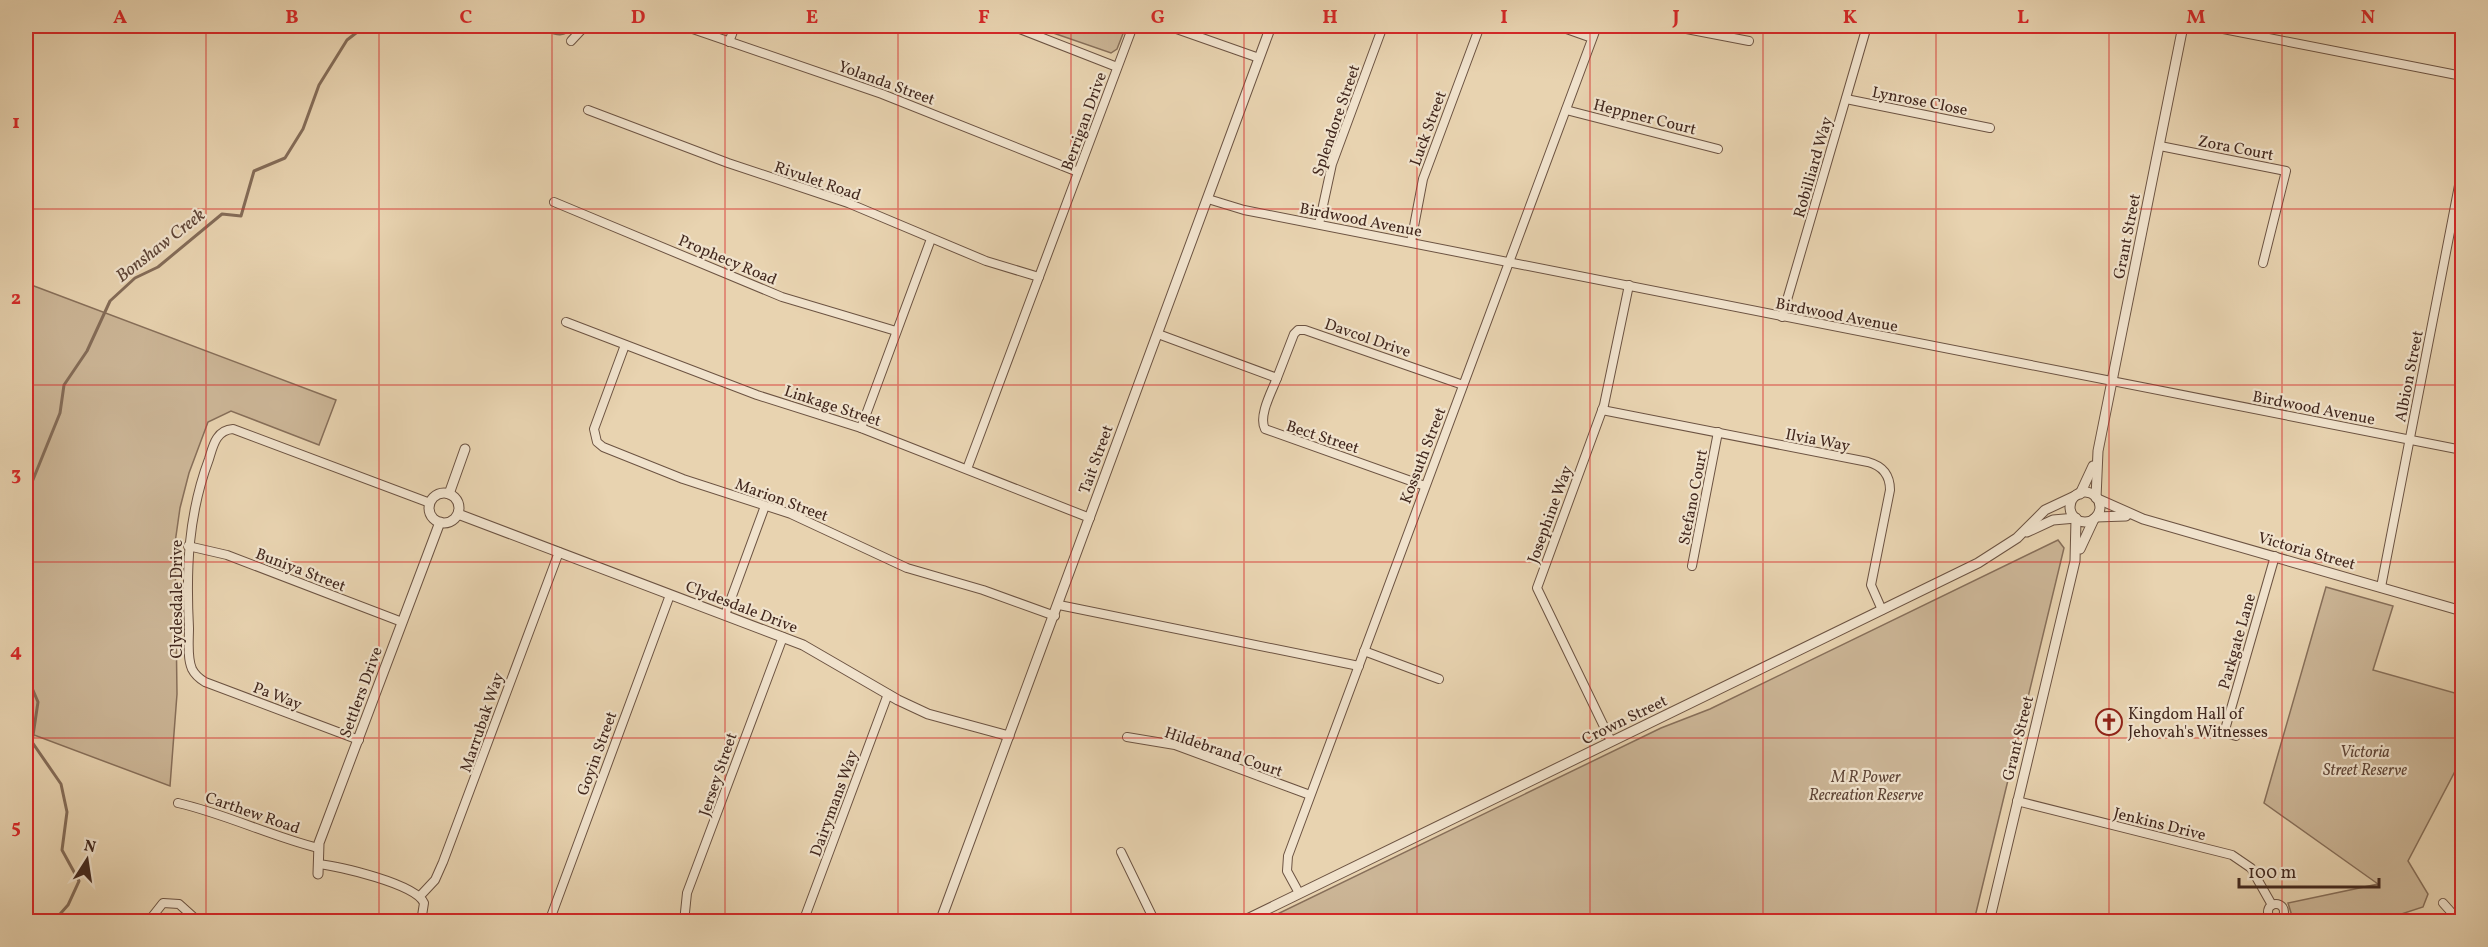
<svg xmlns="http://www.w3.org/2000/svg" width="2488" height="947" font-family="Vollkorn,serif">
  <style>
    .green { fill: #ccb697; stroke: #876f5a; stroke-width: 1.5 }
    .lines { fill: none; stroke-linecap: round; stroke-linejoin: round }
    .stream { stroke: #846c58; stroke-width: 3 }
    .minor-casing { stroke: #6c5342; stroke-width: 10 }
    .tertiary-casing { stroke: #6c5342; stroke-width: 11 }
    .minor { stroke: #f0e2cc; stroke-width: 8 }
    .tertiary { stroke: #f0e2cc; stroke-width: 9 }
    .grid { fill: none; stroke: #d62828; stroke-width: 1.5; stroke-opacity: 0.55 }
    .labels { text-anchor: middle; stroke-width: 4.5; stroke-linejoin: round; paint-order: stroke }
    .street-label { font-size: 16px; fill: #42281e; stroke: #f0e2cc }
    .poi-label { font-size: 16px; fill: #42281e; stroke: #f0e2cc; text-anchor: start }
    .park-label { font-size: 16px; font-style: italic; fill: #5e4436; stroke: #f0e2cc }
    .water-label { font-size: 18px; font-style: italic; fill: #5e4436; stroke: #f0e2cc }
    .neatline { fill: none; stroke: #d62828; stroke-width: 2 }
    .grid-label { font-size: 20px; text-anchor: middle; font-weight: bold; fill: #d62828 }
  </style>
  <rect width="100%" height="100%" fill="#e8d3b0"/>
  <filter id="stains"><feTurbulence type="fractalNoise" baseFrequency=".00333" numOctaves="4"/><feColorMatrix values="0 0 0 0 .2 0 0 0 0 .09 0 0 0 0 .02 0 0 0 .5 -.17"/></filter>
  <radialGradient id="worn" r=".72"><stop offset=".6" stop-color="#630" stop-opacity="0"/><stop offset="1" stop-color="#630" stop-opacity=".3"/></radialGradient>
  <!-- green -->
  <g class="green">
    <path d="M534 26H575C561 42 552 32 534 26Z"/>
    <polygon points="1033,26 1126,26 1117,49 1111,53"/>
    <polygon points="26,283 336,400 319,445 231,411 208,422 189,473 180,508 175,543 177,694 170,786 26,732"/>
    <polygon points="2058,540 2064,548 1974,921 1263,921 1661,728 1710,709"/>
    <polygon points="2326,587 2393,606 2373,670 2462,695 2462,758 2408,861 2428,894 2423,907 2380,921 2292,916 2288,903 2378,884 2264,803"/>
  </g>
  <g class="lines">
    <!-- stream -->
    <g class="stream">
      <polyline points="26,497 60,413 64,385 87,351 110,301 135,278 158,267 222,214 241,216 254,171 285,158 303,129 319,85 347,40 365,26"/>
      <polyline points="26,674 38,702 32,742 61,784 67,812 62,850 79,881 68,905 53,922"/>
    </g>
    <defs>
      <g id="minor">
        <polyline points="684,26 882,94 1078,172"/>
        <polyline points="1012,26 1117,67"/>
        <polyline points="1168,26 1259,58"/>
        <polyline points="1558,26 1592,38"/>
        <polyline points="1671,26 1749,41"/>
        <polyline points="2208,26 2462,76"/>
        <polyline points="571,41 585,26"/>
        <polyline points="729,42 735,26"/>
        <polyline points="1846,99 1990,128"/>
        <polyline points="588,110 728,163 848,203 986,261 1039,277"/>
        <polyline points="1566,110 1718,149"/>
        <polyline points="2160,146 2286,171 2263,263"/>
        <polyline points="1208,199 1244,210 2462,450"/>
        <polyline points="554,202 782,297 896,331"/>
        <polyline points="1319,224 1332,164 1383,26"/>
        <polyline points="1411,242 1423,179 1480,26"/>
        <polyline points="1782,317 1867,26"/>
        <polyline points="566,322 757,395 861,428 1090,518"/>
        <polyline points="1158,334 1277,378 1294,334 1298,330 1305,330 1463,385"/>
        <polyline points="625,345 594,429 597,442 603,447 683,479 791,514 907,568 983,590 1055,616"/>
        <path d="M1277 378C1272 391 1258 416 1265 429L1425 486"/>
        <path d="M1602 410 1868 462C1883 466 1890 476 1890 490L1871 585 1882 610"/>
        <polyline points="861,428 931,239"/>
        <polyline points="967,469 1133,26"/>
        <polyline points="188,546 227,555 402,622"/>
        <polyline points="1692,566 1718,432"/>
        <polyline points="2381,587 2462,170"/>
        <polyline points="1059,605 1359,666"/>
        <polyline points="725,615 765,506"/>
        <polyline points="1364,651 1439,679"/>
        <polyline points="2211,729 2236,736"/>
        <polyline points="2224,733 2275,556"/>
        <polyline points="1127,737 1175,745 1310,795"/>
        <path d="M359 740 205 682C200 679 195 675 192 669 187 658 189 640 189 628 186 569 188 515 209 459 213 446 216 430 233 429L430 503"/>
        <polyline points="1611,741 1537,588 1604,405 1629,285"/>
        <polyline points="2017,801 2232,855 2251,868 2272,905"/>
        <path d="M178 803C226 814 270 836 318 848"/>
        <polyline points="1121,852 1155,922"/>
        <path d="M318 864C339 866 416 884 424 903L421 922"/>
        <polyline points="1299,893 1287,871 1288,856 1597,26"/>
        <polyline points="420,896 435,880 443,862 559,552"/>
        <polyline points="2443,903 2460,922"/>
        <circle cx="2276" cy="912" r="8"/>
        <polyline points="148,922 163,903 179,904 199,922"/>
        <polyline points="549,922 670,595"/>
        <polyline points="684,922 687,893 783,637"/>
        <polyline points="803,922 888,694"/>
        <polyline points="2256,922 2268,916"/>
      </g>
      <g id="tertiary">
        <circle cx="2085" cy="507" r="15"/>
        <circle cx="444" cy="508" r="15"/>
        <polyline points="449,494 465,449"/>
        <polyline points="2080,494 2093,466"/>
        <polyline points="2096,498 2098,451 2183,26"/>
        <polyline points="2098,499 2143,519 2462,611"/>
        <polyline points="458,514 803,645 898,700 928,714 1009,736"/>
        <polyline points="2096,517 2126,516"/>
        <polyline points="2027,532 2053,520 2076,518"/>
        <polyline points="2080,549 2094,519"/>
        <polyline points="318,874 319,843 440,522"/>
        <polyline points="940,922 1271,26"/>
        <polyline points="1241,922 1978,563 2017,538 2045,510 2077,495"/>
        <polyline points="1989,922 2075,561 2076,519"/>
      </g>
    </defs>
    <!-- minor casing -->
    <use href="#minor" class="minor-casing"/>
    <!-- tertiary casing -->
    <use href="#tertiary" class="tertiary-casing"/>
    <!-- minor -->
    <use href="#minor" class="minor"/>
    <!-- tertiary -->
    <use href="#tertiary" class="tertiary"/>
  </g>
  <!-- grid -->
  <path class="grid" d="M206 26V922M379 26V922M552 26V922M725 26V922M898 26V922M1071 26V922M1244 26V922M1417 26V922M1590 26V922M1763 26V922M1936 26V922M2109 26V922M2282 26V922M26 209H2462M26 385H2462M26 562H2462M26 738H2462"/>
  <!-- icons -->
  <defs>
    <symbol id="church-ring" viewBox="-11 -11 22 22"><circle r="9.5" fill="#f0e2cc" stroke="#8f2418" stroke-width="1.5"/><path d="M-1.2-6h2.4v3.5h3.3v2.4h-3.3V6h-2.4V-.1h-3.3v-2.4h3.3Z" fill="#8f2418"/></symbol>
  </defs>
  <g fill-rule="evenodd">
    <use href="#church-ring" x="2094" y="707" width="30" height="30"/>
  </g>
  <g class="labels">
    <!-- street labels -->
    <g class="street-label">
      <text transform="translate(887 82) rotate(20)" y="6">Yolanda Street</text>
      <text transform="translate(1920 100) rotate(11)" y="6">Lynrose Close</text>
      <text transform="translate(1645 116) rotate(14)" y="6">Heppner Court</text>
      <text transform="translate(1335 120) rotate(-71)" y="6">Splendore Street</text>
      <text transform="translate(1083 121) rotate(-70)" y="6">Berrigan Drive</text>
      <text transform="translate(1427 128) rotate(-70)" y="6">Luck Street</text>
      <text transform="translate(2236 147) rotate(11)" y="6">Zora Court</text>
      <text transform="translate(1812 167) rotate(-74)" y="6">Robilliard Way</text>
      <text transform="translate(818 180) rotate(19)" y="6">Rivulet Road</text>
      <text transform="translate(1361 219) rotate(11)" y="6">Birdwood Avenue</text>
      <text transform="translate(2126 236) rotate(-79)" y="6">Grant Street</text>
      <text transform="translate(728 259) rotate(23)" y="6">Prophecy Road</text>
      <text transform="translate(1837 314) rotate(11)" y="6">Birdwood Avenue</text>
      <text transform="translate(1368 337) rotate(19)" y="6">Davcol Drive</text>
      <text transform="translate(2408 376) rotate(-79)" y="6">Albion Street</text>
      <text transform="translate(833 405) rotate(18)" y="6">Linkage Street</text>
      <text transform="translate(2314 407) rotate(11)" y="6">Birdwood Avenue</text>
      <text transform="translate(1323 436) rotate(18)" y="6">Bect Street</text>
      <text transform="translate(1818 439) rotate(11)" y="6">Ilvia Way</text>
      <text transform="translate(1422 455) rotate(-69)" y="6">Kossuth Street</text>
      <text transform="translate(1095 459) rotate(-70)" y="6">Tait Street</text>
      <text transform="translate(1692 497) rotate(-79)" y="6">Stefano Court</text>
      <text transform="translate(782 499) rotate(20)" y="6">Marion Street</text>
      <text transform="translate(1549 514) rotate(-70)" y="6">Josephine Way</text>
      <text transform="translate(2307 550) rotate(16)" y="6">Victoria Street</text>
      <text transform="translate(301 569) rotate(21)" y="6">Buniya Street</text>
      <text transform="translate(176 599) rotate(-90)" y="6">Clydesdale Drive</text>
      <text transform="translate(742 606) rotate(21)" y="6">Clydesdale Drive</text>
      <text transform="translate(2236 641) rotate(-74)" y="6">Parkgate Lane</text>
      <text transform="translate(360 692) rotate(-70)" y="6">Settlers Drive</text>
      <text transform="translate(278 695) rotate(21)" y="6">Pa Way</text>
      <text transform="translate(1624 719) rotate(-26)" y="6">Crown Street</text>
      <text transform="translate(481 722) rotate(-71)" y="6">Marrubak Way</text>
      <text transform="translate(2017 738) rotate(-76)" y="6">Grant Street</text>
      <text transform="translate(1224 751) rotate(19)" y="6">Hildebrand Court</text>
      <text transform="translate(596 753) rotate(-70)" y="6">Goyin Street</text>
      <text transform="translate(717 774) rotate(-71)" y="6">Jersey Street</text>
      <text transform="translate(833 803) rotate(-70)" y="6">Dairymans Way</text>
      <text transform="translate(253 812) rotate(19)" y="6">Carthew Road</text>
      <text transform="translate(2160 823) rotate(14)" y="6">Jenkins Drive</text>
    </g>
    <!-- poi labels -->
    <g class="poi-label">
      <text x="2128" y="719">Kingdom Hall of<tspan x="2128" dy="18">Jehovah's Witnesses</tspan></text>
    </g>
    <!-- park labels -->
    <g class="park-label">
      <text x="2365" y="757">Victoria<tspan x="2365" dy="18">Street Reserve</tspan></text>
      <text x="1866" y="782">M R Power<tspan x="1866" dy="18">Recreation Reserve</tspan></text>
    </g>
    <!-- water labels -->
    <g class="water-label">
      <text transform="translate(160 245) rotate(-38)" y="6">Bonshaw Creek</text>
    </g>
  </g>
  <!-- margin -->
  <rect width="2488" height="947" fill="none" stroke="#e8d3b0" stroke-width="66"/>
  <!-- north arrow -->
  <g transform="translate(87 860) rotate(12)" stroke="#f0e2cc" stroke-width="4.5" paint-order="stroke">
  <path d="M0-4.5L10 22L0 15L-10 22Z" fill="#42281e"/>
  <text y="-9" font-size="16" font-weight="bold" text-anchor="middle" fill="#42281e">N</text>
  </g>
  <!-- scale -->
  <path d="M2239 878v9h140v-9" fill="none" stroke="#42281e" stroke-width="3"/>
  <text x="2248" y="878" font-size="18" fill="#42281e" stroke="#f0e2cc" stroke-width="4.5" paint-order="stroke">100 m</text>
  <rect x="33" y="33" width="2422" height="881" class="neatline"/>
  <g class="grid-label">
    <text x="120" y="23">A</text>
    <text x="292" y="23">B</text>
    <text x="466" y="23">C</text>
    <text x="638" y="23">D</text>
    <text x="812" y="23">E</text>
    <text x="984" y="23">F</text>
    <text x="1158" y="23">G</text>
    <text x="1330" y="23">H</text>
    <text x="1504" y="23">I</text>
    <text x="1676" y="23">J</text>
    <text x="1850" y="23">K</text>
    <text x="2023" y="23">L</text>
    <text x="2196" y="23">M</text>
    <text x="2368" y="23">N</text>
    <text x="16" y="128">1</text>
    <text x="16" y="304">2</text>
    <text x="16" y="480">3</text>
    <text x="16" y="657">4</text>
    <text x="16" y="833">5</text>
  </g>
  <rect width="100%" height="100%" filter="url(#stains)"/>
  <rect width="100%" height="100%" fill="url(#worn)"/>
</svg>
